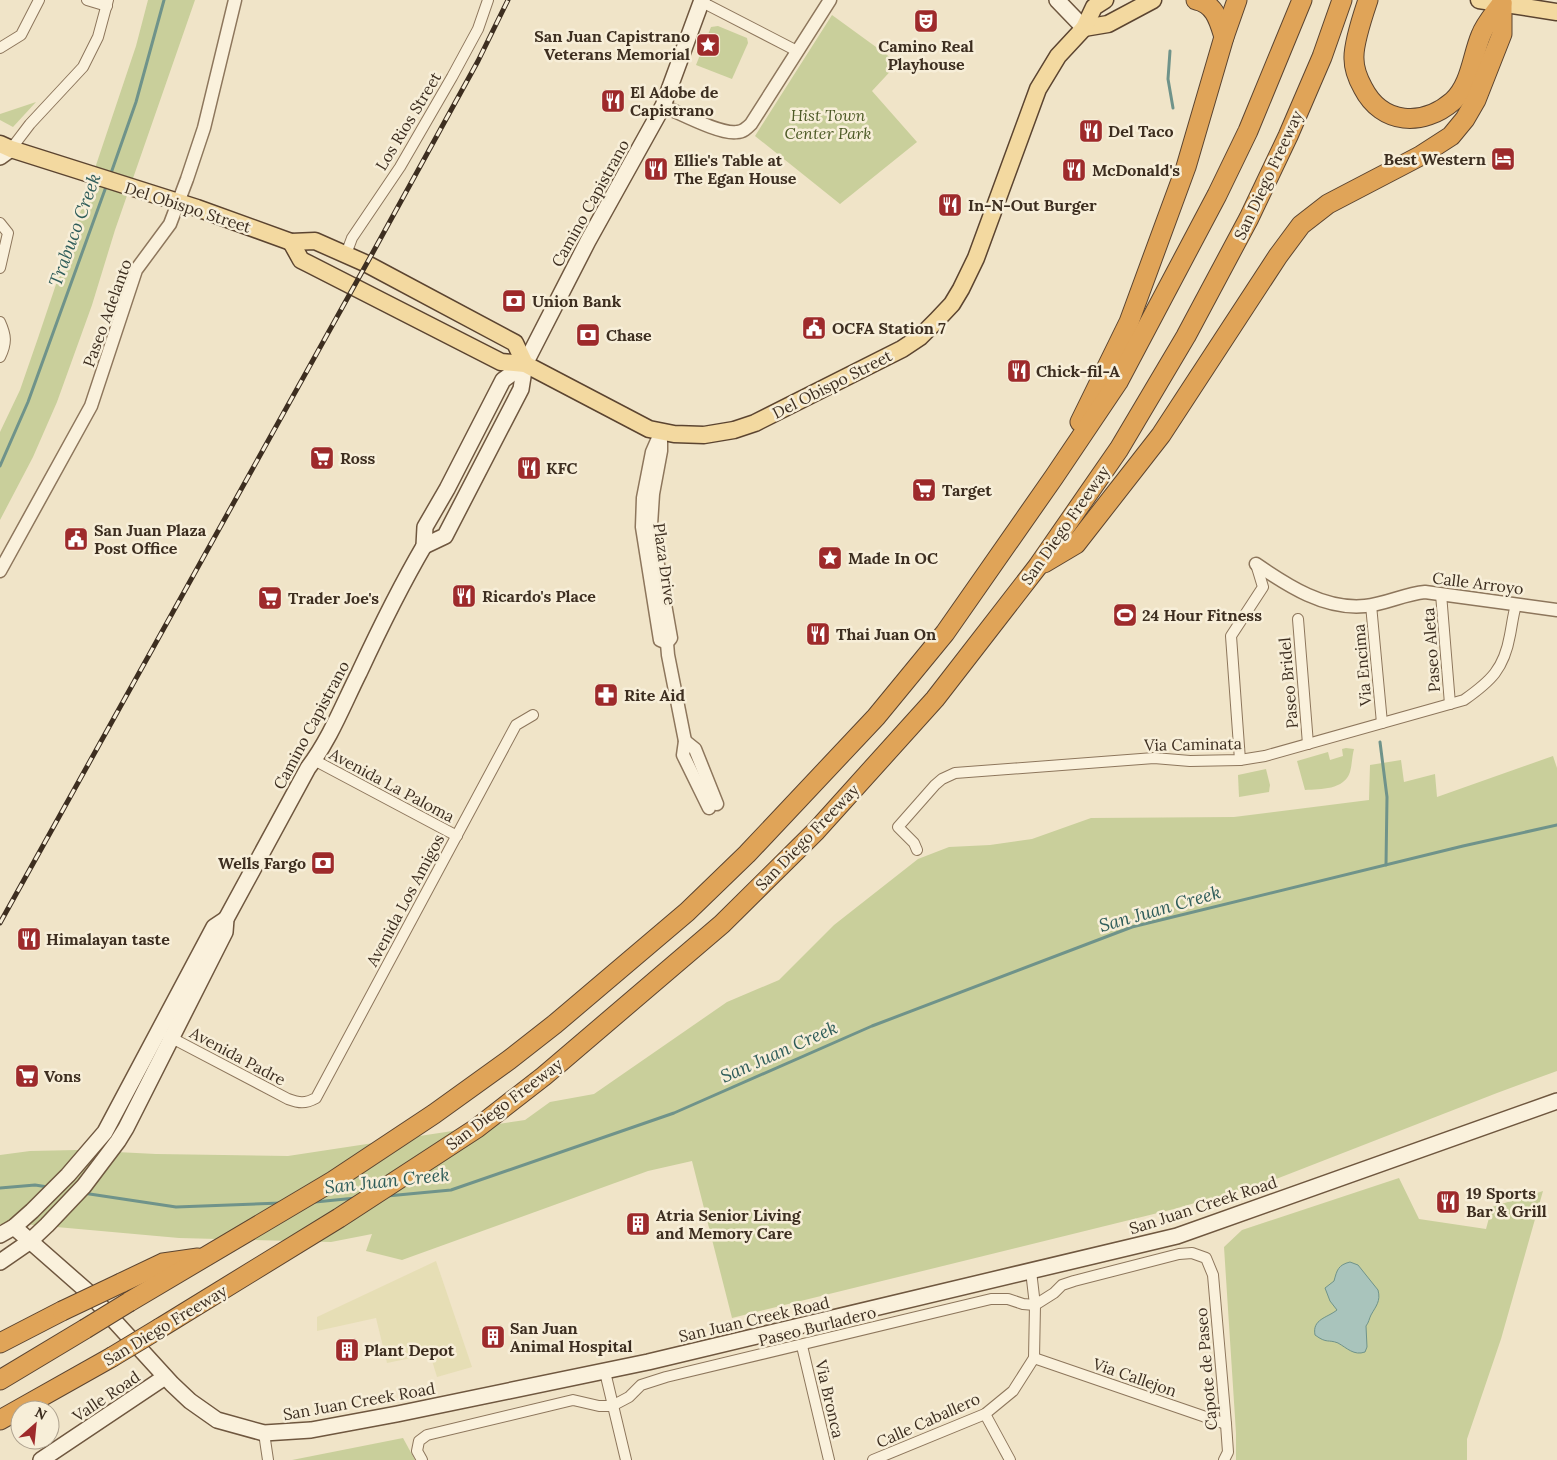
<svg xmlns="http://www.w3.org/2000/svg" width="1557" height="1460" font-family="Lora,serif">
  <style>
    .farmland { fill: #e6deb5 }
    .green { fill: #c9cf9b }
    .water { fill: #a9c4bc; stroke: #6f938a }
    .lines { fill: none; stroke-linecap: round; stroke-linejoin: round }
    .stream { stroke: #6f938a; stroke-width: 3 }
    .minor-casing { stroke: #8d765c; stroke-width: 12 }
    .tertiary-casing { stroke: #8d765c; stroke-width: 15 }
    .secondary-casing { stroke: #6f573f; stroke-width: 18 }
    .primary-casing { stroke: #5b4430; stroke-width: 19 }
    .motorway-casing { stroke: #5b4430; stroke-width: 21 }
    .minor { stroke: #faf1dc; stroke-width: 10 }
    .tertiary { stroke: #faf1dc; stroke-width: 12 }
    .secondary { stroke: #faf1dc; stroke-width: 15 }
    .primary { stroke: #f3d9a0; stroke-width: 16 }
    .motorway { stroke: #e0a458; stroke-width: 19 }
    .rail-casing { stroke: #3d2e20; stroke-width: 5 }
    .rail { stroke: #f7eed8; stroke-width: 3; stroke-dasharray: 9; stroke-linecap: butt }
    .motorway-bridge-casing { stroke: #5b4430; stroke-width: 21; stroke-linecap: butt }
    .motorway-bridge { stroke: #e0a458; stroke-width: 19 }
    .labels { text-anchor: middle; stroke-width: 5; stroke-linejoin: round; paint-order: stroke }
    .poi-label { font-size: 16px; font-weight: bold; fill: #3d2e20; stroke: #f7eed8; text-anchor: start }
    .park-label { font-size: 16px; font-style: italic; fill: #4d5a26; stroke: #f7eed8 }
    .street-label { font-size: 16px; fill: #3d2e20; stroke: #f7eed8 }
    .water-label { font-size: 18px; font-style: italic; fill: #2f5d5a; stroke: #f7eed8 }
  </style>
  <rect width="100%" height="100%" fill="#f0e4c8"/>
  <!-- farmland -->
  <polygon class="farmland" points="436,1261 472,1367 437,1377 430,1354 387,1363 376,1318 317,1331 317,1317"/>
  <!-- green -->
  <g class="green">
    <polygon points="148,0 195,0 115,230 92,305 57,402 33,457 0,520 0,432 20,390 38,338 136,46"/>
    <polygon points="832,15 898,63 872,91 917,142 840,204 755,136"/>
    <polygon points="718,26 747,38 748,43 732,79 696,65 711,27"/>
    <polygon points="36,102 13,127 0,120 0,114"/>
    <path d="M1346 748 1354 749C1352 756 1352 765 1350 772 1344 790 1321 789 1305 790L1297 761 1328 752 1330 760 1343 756 1342 749Z"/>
    <polygon points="1553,756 1557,768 1557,1071 1497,1093 1271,1181 1174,1209 732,1318 692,1161 648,1171 402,1260 366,1251 372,1234 331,1242 179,1238 23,1224 0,1224 0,1155 30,1151 77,1150 156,1154 288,1156 525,1120 550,1102 594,1094 727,1002 779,980 834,925 918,859 949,847 990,845 1032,839 1091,818 1234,817 1369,800 1370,765 1401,760 1404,782 1435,774 1437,797"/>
    <polygon points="1266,769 1270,785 1269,792 1239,797 1238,775"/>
    <polygon points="1399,1178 1419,1219 1486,1229 1492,1207 1543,1191 1501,1339 1467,1439 1467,1460 1236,1460 1236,1433 1224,1247 1242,1230"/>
    <polygon points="403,1438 415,1460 292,1460"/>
  </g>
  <!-- water -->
  <path class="water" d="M1350 1262 1358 1265 1378 1290C1381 1301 1376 1306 1371 1315 1369 1319 1369 1322 1366 1326L1367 1347 1365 1352C1354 1356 1347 1348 1338 1343 1328 1339 1327 1344 1315 1335 1312 1319 1327 1318 1337 1310L1330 1301 1325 1288 1334 1281C1337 1270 1338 1265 1350 1262Z"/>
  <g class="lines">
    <!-- stream -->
    <g class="stream">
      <polyline points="1170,51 1168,79 1173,108"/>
      <polyline points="110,176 136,102 164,0"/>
      <polyline points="0,466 28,402 107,184"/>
      <polyline points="1380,742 1387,797 1386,865"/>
      <polyline points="0,1188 35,1185 48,1187"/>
      <polyline points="83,1193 176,1207 281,1203"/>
      <polyline points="387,1196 451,1190 674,1113 872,1026 1132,927 1463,846 1557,825"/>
      <polyline points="315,1202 356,1198"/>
    </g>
    <defs>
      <g id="minor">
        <polyline points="87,0 107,6"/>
        <polyline points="702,2 797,51"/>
        <polyline points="0,48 21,35 39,0"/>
        <polyline points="11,149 30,124 83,67 98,37 108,0"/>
        <polyline points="0,223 8,233 0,268"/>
        <polyline points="346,254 352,238 400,167 452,77 478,29 488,0"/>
        <path d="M0 322C6 335 7 343 0 357"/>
        <polyline points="1441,594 1450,704"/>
        <polyline points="1371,605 1382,723"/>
        <polyline points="1298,619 1308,744"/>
        <polyline points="314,760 457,836"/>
        <polyline points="1240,760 1231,636 1263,587 1256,564"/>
        <path d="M917 850 914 843 898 827 935 785 942 779 955 773 1154 758 1190 761 1240 760 1265 756 1464 700C1491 681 1504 669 1510 635 1512 625 1513 615 1516 605"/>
        <path d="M168 1036 288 1099C299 1103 305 1104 316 1098L516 725 533 715"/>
        <polyline points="802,1346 829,1460"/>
        <polyline points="1034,1358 1226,1424"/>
        <polyline points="605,1372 626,1460"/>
        <polyline points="985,1414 1010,1460"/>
        <polyline points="264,1433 268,1460"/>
        <polyline points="422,1460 417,1451 419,1441 427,1435 573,1400 599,1406 612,1406 629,1397 641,1385 666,1377 991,1299 1008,1299 1023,1304 1035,1305 1054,1293 1062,1285 1074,1281 1179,1254 1192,1253 1206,1258 1213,1275 1226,1424 1228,1452 1224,1460"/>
        <polyline points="873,1460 985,1414 1013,1391 1034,1358 1035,1305 1031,1271"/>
      </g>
      <g id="tertiary">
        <path d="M663 106C680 113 721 135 737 132 743 132 747 128 751 124L830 0"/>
        <polyline points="661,433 661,451 653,494 651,525 671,638 667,643 668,655 685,741 683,755 709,808"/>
        <polyline points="659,436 652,452 643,498 642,527 660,640 667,643"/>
        <path d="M1256 564C1288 586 1325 610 1365 606 1386 604 1404 594 1425 592L1557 610"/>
        <polyline points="0,571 91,406 136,270 170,224 187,179 204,128 235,0"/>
        <polyline points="685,741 695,749 717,804"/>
      </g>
      <g id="secondary">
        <polyline points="1057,0 1084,28"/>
        <polyline points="0,157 11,149"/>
        <polyline points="424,546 445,536 521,389 525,364 588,241 663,106 702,0"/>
        <polyline points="14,1227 88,1292 172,1384 190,1401 217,1420 264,1433 311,1430 397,1414 648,1362 1177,1236 1557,1101"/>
        <polyline points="0,1235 14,1227 32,1211 68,1175 105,1132 214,927 226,919"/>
        <path d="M0 1262 29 1242 47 1225 84 1186 118 1141 126 1128 225 932 226 919 308 768C330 739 343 705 359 673 379 630 400 587 424 546L425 527 447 489 503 380 525 364"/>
        <polyline points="41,1460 165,1377"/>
      </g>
      <g id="primary">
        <polyline points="1479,0 1557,12"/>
        <polyline points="1084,28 1108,24 1153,0"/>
        <polyline points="0,144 11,149 197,208 291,242 315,241 367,264 515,343 525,364"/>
        <polyline points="291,242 301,260 309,264 501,362 525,364 649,429 674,434 704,435 734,430 755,423 902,349 920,337 936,321 952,304 961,289 976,258 1038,89 1058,56 1084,28 1094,7 1105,0"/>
      </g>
      <g id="motorway">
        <path d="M1196 0C1215 4 1219 21 1224 37"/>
        <path d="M1368 0C1363 15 1353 44 1354 59 1354 70 1358 79 1363 88 1382 125 1423 127 1453 101 1471 84 1472 56 1481 35 1485 24 1495 13 1502 3"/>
        <polyline points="1080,422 1129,322 1186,167 1224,37 1237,0"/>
        <polyline points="1044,563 1076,544 1161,435 1278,256 1301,225 1328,204 1420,156 1451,136 1465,119 1476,100 1502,34 1502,3"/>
        <polyline points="121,1283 163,1263 198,1258"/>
        <polyline points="129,1302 333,1181 434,1114 509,1060 555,1024 687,912 747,854 876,717 945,633 1054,477 1118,382 1217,195 1248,131 1302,0"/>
        <polyline points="160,1328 339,1218 477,1128 544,1076 722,924 816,831 935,699 1038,566 1119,449 1186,336 1249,218 1288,136 1322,57 1342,0"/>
        <polyline points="0,1343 62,1311"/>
        <polyline points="0,1380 85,1329"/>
        <polyline points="0,1420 112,1357"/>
      </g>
    </defs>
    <!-- minor casing -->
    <use href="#minor" class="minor-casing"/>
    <!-- tertiary casing -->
    <use href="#tertiary" class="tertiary-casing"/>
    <!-- secondary casing -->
    <use href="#secondary" class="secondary-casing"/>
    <!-- primary casing -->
    <use href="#primary" class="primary-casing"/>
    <!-- motorway casing -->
    <use href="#motorway" class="motorway-casing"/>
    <!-- minor -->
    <use href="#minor" class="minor"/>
    <!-- tertiary -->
    <use href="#tertiary" class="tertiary"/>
    <!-- secondary -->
    <use href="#secondary" class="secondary"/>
    <!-- primary -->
    <use href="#primary" class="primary"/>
    <!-- motorway -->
    <use href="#motorway" class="motorway"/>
    <defs>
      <polyline id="rail" points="0,923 372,254 478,61 508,0"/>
    </defs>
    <!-- rail casing -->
    <use href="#rail" class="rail-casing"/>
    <!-- rail -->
    <use href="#rail" class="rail"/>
    <defs>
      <g id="motorway-bridge">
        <polyline points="62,1311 121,1283"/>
        <polyline points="85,1329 129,1302"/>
        <polyline points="112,1357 160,1328"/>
      </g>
    </defs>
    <!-- motorway-bridge casing -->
    <use href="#motorway-bridge" class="motorway-bridge-casing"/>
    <!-- motorway-bridge -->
    <use href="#motorway-bridge" class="motorway-bridge"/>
  </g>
  <!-- icons -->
  <defs>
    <symbol id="theatre-square" viewBox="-11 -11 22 22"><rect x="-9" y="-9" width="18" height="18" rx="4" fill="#9e2a2b" stroke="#f7eed8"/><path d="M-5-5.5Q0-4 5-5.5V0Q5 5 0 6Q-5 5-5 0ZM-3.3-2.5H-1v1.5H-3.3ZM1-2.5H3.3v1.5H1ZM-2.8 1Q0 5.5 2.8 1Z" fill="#fff"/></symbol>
    <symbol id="sight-square" viewBox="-11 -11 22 22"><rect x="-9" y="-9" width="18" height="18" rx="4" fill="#9e2a2b" stroke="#f7eed8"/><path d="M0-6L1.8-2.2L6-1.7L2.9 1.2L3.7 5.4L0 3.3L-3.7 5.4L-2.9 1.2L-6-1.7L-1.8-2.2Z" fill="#fff"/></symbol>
    <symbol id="restaurant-square" viewBox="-11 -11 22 22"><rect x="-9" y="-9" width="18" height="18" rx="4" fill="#9e2a2b" stroke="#f7eed8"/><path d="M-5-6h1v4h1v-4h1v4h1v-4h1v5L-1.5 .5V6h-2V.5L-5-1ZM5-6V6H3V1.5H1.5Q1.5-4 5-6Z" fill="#fff"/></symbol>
    <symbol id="hotel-square" viewBox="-11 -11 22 22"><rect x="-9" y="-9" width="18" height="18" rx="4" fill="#9e2a2b" stroke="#f7eed8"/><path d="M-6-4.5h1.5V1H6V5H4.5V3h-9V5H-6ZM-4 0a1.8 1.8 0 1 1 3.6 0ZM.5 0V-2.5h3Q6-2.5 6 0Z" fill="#fff"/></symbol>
    <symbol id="bank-square" viewBox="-11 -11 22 22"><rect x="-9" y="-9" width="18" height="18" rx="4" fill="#9e2a2b" stroke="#f7eed8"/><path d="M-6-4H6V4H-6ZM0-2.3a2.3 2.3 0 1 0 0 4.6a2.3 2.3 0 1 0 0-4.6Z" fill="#fff"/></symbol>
    <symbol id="civic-square" viewBox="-11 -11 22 22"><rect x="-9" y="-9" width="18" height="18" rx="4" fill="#9e2a2b" stroke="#f7eed8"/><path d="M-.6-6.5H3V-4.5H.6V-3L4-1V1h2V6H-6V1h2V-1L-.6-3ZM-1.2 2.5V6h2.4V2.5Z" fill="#fff"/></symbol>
    <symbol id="supermarket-square" viewBox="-11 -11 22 22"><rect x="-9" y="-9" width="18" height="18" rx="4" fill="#9e2a2b" stroke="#f7eed8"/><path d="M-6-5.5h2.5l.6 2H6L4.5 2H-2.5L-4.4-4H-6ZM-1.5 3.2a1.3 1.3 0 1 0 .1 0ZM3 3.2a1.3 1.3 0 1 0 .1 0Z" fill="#fff"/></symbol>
    <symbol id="stadium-square" viewBox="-11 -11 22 22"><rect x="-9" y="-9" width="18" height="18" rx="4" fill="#9e2a2b" stroke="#f7eed8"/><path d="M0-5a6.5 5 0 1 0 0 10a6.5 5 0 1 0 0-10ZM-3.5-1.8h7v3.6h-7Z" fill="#fff"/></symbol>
    <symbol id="pharmacy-square" viewBox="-11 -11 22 22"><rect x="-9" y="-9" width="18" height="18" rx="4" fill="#9e2a2b" stroke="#f7eed8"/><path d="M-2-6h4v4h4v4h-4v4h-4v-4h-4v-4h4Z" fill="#fff"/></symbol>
    <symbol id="building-square" viewBox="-11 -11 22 22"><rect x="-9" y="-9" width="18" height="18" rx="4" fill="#9e2a2b" stroke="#f7eed8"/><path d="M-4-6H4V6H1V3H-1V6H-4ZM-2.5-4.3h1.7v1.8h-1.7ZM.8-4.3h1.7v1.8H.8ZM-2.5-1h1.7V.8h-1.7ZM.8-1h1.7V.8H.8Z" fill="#fff"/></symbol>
  </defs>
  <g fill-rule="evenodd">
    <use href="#theatre-square" x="912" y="7" width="28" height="28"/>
    <use href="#sight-square" x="694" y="31" width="28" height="28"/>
    <use href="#restaurant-square" x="599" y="87" width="28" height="28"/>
    <use href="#restaurant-square" x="1077" y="117" width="28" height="28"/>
    <use href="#hotel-square" x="1489" y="145" width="28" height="28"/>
    <use href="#restaurant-square" x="642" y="155" width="28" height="28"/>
    <use href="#restaurant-square" x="1060" y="156" width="28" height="28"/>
    <use href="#restaurant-square" x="936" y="191" width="28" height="28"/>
    <use href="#bank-square" x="500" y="287" width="28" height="28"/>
    <use href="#civic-square" x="800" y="314" width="28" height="28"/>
    <use href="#bank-square" x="574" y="321" width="28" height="28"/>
    <use href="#restaurant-square" x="1005" y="357" width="28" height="28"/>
    <use href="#supermarket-square" x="308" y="444" width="28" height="28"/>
    <use href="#restaurant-square" x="515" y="454" width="28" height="28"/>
    <use href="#supermarket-square" x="910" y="476" width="28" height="28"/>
    <use href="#civic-square" x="62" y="525" width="28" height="28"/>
    <use href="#sight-square" x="816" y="544" width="28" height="28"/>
    <use href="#restaurant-square" x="450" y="582" width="28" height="28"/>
    <use href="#supermarket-square" x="256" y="584" width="28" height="28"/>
    <use href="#stadium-square" x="1111" y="601" width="28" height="28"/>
    <use href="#restaurant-square" x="804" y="620" width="28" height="28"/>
    <use href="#pharmacy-square" x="592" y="681" width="28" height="28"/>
    <use href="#bank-square" x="309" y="849" width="28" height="28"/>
    <use href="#restaurant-square" x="15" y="925" width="28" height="28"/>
    <use href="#supermarket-square" x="13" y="1062" width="28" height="28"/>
    <use href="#restaurant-square" x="1434" y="1188" width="28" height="28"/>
    <use href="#building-square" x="624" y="1210" width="28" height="28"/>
    <use href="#building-square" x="479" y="1323" width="28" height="28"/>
    <use href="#building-square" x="333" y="1336" width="28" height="28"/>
  </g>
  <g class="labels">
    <!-- poi labels -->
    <g class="poi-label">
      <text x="690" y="42" text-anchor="end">San Juan Capistrano<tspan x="690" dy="18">Veterans Memorial</tspan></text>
      <text x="926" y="52" text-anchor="middle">Camino Real<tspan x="926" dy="18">Playhouse</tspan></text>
      <text x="630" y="98">El Adobe de<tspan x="630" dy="18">Capistrano</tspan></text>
      <text x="1108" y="137">Del Taco</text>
      <text x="1486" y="165" text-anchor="end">Best Western</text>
      <text x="674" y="166">Ellie's Table at<tspan x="674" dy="18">The Egan House</tspan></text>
      <text x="1092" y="176">McDonald's</text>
      <text x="968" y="211">In-N-Out Burger</text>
      <text x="532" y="307">Union Bank</text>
      <text x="832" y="334">OCFA Station 7</text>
      <text x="606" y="341">Chase</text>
      <text x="1036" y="377">Chick-fil-A</text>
      <text x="340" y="464">Ross</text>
      <text x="546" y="474">KFC</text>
      <text x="942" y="496">Target</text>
      <text x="94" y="536">San Juan Plaza<tspan x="94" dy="18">Post Office</tspan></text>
      <text x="848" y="564">Made In OC</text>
      <text x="482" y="602">Ricardo's Place</text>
      <text x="288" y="604">Trader Joe's</text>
      <text x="1142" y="621">24 Hour Fitness</text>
      <text x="836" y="640">Thai Juan On</text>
      <text x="624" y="701">Rite Aid</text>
      <text x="306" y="869" text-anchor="end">Wells Fargo</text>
      <text x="46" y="945">Himalayan taste</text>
      <text x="44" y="1082">Vons</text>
      <text x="1466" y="1199">19 Sports<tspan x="1466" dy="18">Bar &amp; Grill</tspan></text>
      <text x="656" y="1221">Atria Senior Living<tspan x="656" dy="18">and Memory Care</tspan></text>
      <text x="510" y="1334">San Juan<tspan x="510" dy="18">Animal Hospital</tspan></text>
      <text x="364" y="1356">Plant Depot</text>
    </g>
    <!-- park labels -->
    <g class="park-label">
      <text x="828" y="121">Hist Town<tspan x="828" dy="18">Center Park</tspan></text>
    </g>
    <!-- street labels -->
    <g class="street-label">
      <text transform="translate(408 121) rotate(-59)" y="6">Los Rios Street</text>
      <text transform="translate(1268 175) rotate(-65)" y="6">San Diego Freeway</text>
      <text transform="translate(590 203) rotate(-61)" y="6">Camino Capistrano</text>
      <text transform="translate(188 207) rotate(18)" y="6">Del Obispo Street</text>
      <text transform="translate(107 313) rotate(-70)" y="6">Paseo Adelanto</text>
      <text transform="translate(832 384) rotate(-27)" y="6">Del Obispo Street</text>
      <text transform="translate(1065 525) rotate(-55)" y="6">San Diego Freeway</text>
      <text transform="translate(665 564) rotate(82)" y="6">Plaza Drive</text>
      <text transform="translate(1478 583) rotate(7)" y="6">Calle Arroyo</text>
      <text transform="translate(1431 650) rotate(-94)" y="6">Paseo Aleta</text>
      <text transform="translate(1362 665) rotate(-95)" y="6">Via Encima</text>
      <text transform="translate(1288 683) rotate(-95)" y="6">Paseo Bridel</text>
      <text transform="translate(311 725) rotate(-62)" y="6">Camino Capistrano</text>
      <text transform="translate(1193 744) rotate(-1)" y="6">Via Caminata</text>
      <text transform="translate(392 785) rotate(28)" y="6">Avenida La Paloma</text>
      <text transform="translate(807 837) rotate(-46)" y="6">San Diego Freeway</text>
      <text transform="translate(405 900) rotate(-62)" y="6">Avenida Los Amigos</text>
      <text transform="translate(238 1056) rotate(28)" y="6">Avenida Padre</text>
      <text transform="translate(504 1104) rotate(-37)" y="6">San Diego Freeway</text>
      <text transform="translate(1203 1205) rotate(-18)" y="6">San Juan Creek Road</text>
      <text transform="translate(754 1319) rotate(-13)" y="6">San Juan Creek Road</text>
      <text transform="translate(165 1325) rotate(-31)" y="6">San Diego Freeway</text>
      <text transform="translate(817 1326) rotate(-14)" y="6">Paseo Burladero</text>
      <text transform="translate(1206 1369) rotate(-95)" y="6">Capote de Paseo</text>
      <text transform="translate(1135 1377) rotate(19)" y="6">Via Callejon</text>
      <text transform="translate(106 1396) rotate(-34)" y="6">Valle Road</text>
      <text transform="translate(830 1399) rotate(77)" y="6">Via Bronca</text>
      <text transform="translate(359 1401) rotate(-10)" y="6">San Juan Creek Road</text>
      <text transform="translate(928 1420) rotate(-24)" y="6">Calle Caballero</text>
    </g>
    <!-- water labels -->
    <g class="water-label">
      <text transform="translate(75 230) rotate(-70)" y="6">Trabuco Creek</text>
      <text transform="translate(1160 909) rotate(-16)" y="6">San Juan Creek</text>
      <text transform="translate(779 1052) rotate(-24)" y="6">San Juan Creek</text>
      <text transform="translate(387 1181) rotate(-6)" y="6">San Juan Creek</text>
    </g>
  </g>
  <!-- north arrow -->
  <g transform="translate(35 1425) rotate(27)"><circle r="24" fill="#f7eed8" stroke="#ada18e"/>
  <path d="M0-4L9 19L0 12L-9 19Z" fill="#9e2a2b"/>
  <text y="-8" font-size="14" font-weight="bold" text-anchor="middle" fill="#3d2e20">N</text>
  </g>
</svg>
